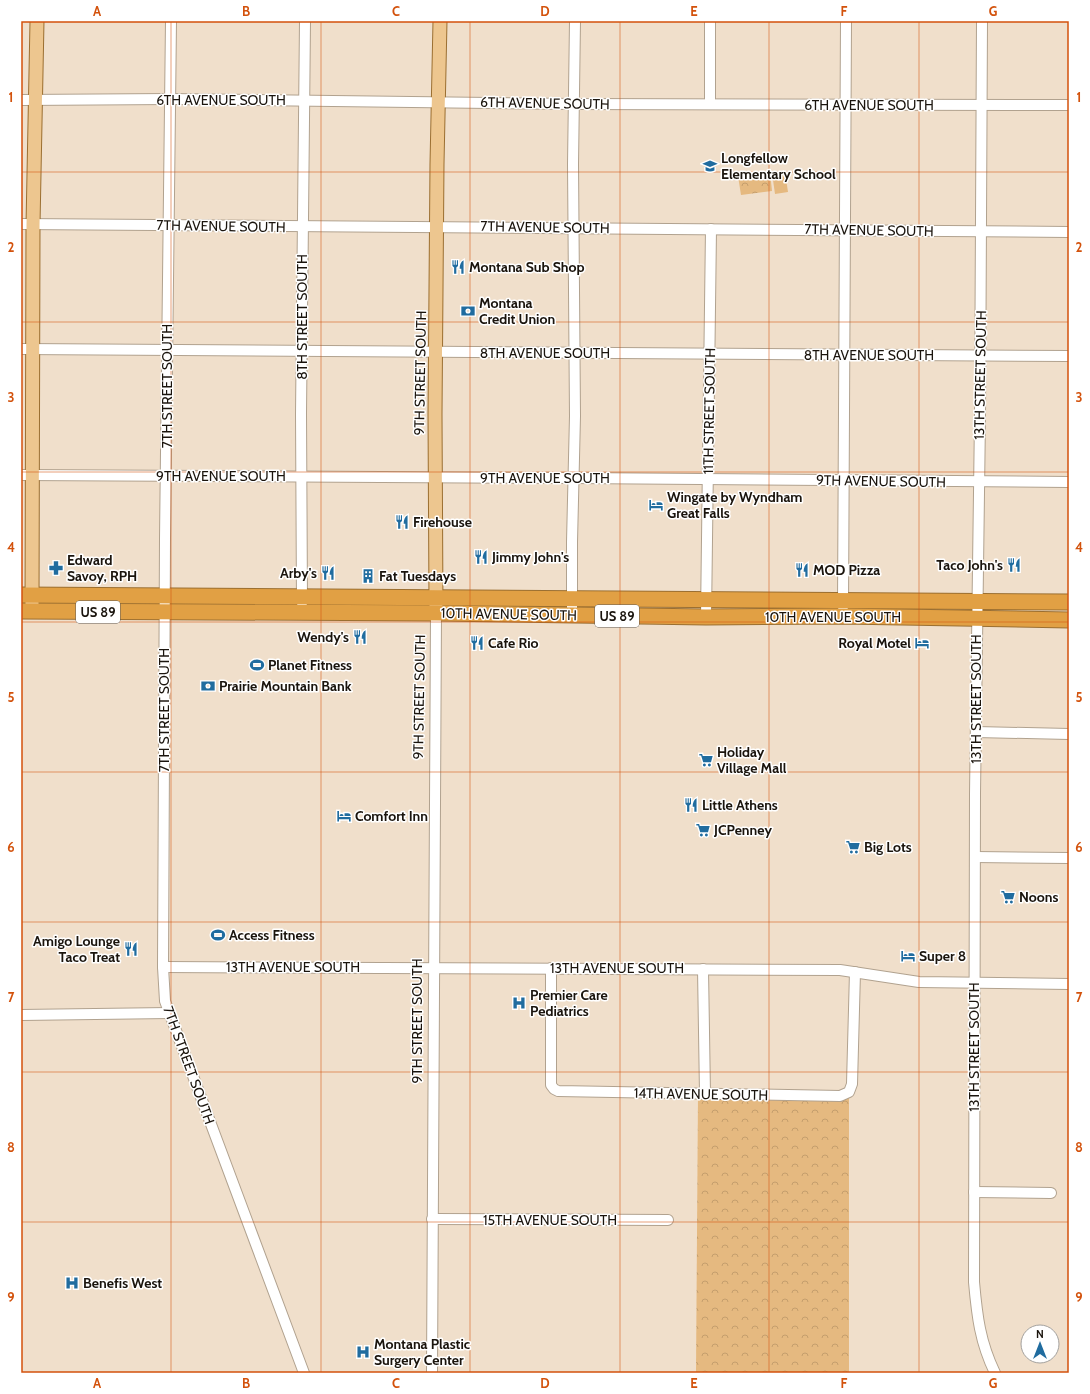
<svg xmlns="http://www.w3.org/2000/svg" width="1090" height="1394" font-family="Cabin,sans-serif">
  <style>
    .green { fill: #e5b980 }
    .forest { fill: url(#forest-crowns) }
    .lines { fill: none; stroke-linecap: round; stroke-linejoin: round }
    .minor-casing { stroke: #b1a28f; stroke-width: 12 }
    .major-casing { stroke: #9b6f31; stroke-width: 15 }
    .highway-casing { stroke: #9b6f31; stroke-width: 17 }
    .minor { stroke: #fff; stroke-width: 10 }
    .major { stroke: #edc68f; stroke-width: 13 }
    .highway { stroke: #e1a044; stroke-width: 15 }
    .grid { fill: none; stroke: #d3520c; stroke-width: 1; stroke-opacity: 0.55 }
    .labels { text-anchor: middle; stroke-width: 3; stroke-linejoin: round; paint-order: stroke }
    .shield { fill: #fff; stroke: #5f5a56; stroke-width: 1 }
    .shield-label { font-size: 13px; font-weight: bold; fill: #1a140d }
    .street-label { font-size: 14px; fill: #1a140d; stroke: #fff }
    .poi-label { font-size: 14px; font-weight: bold; fill: #1a140d; stroke: #fff; text-anchor: start }
    .neatline { fill: none; stroke: #d3520c; stroke-width: 1.5 }
    .grid-label { font-size: 13px; text-anchor: middle; font-weight: bold; fill: #d3520c }
  </style>
  <defs>
    <pattern id="forest-crowns" width="20" height="18" patternUnits="userSpaceOnUse"><rect width="20" height="18" fill="#e5b980"/><path d="M2 6a3 3 0 1 1 6 0M12 15a3 3 0 1 1 6 0" fill="none" stroke="#c49e6d"/></pattern>
  </defs>
  <rect width="100%" height="100%" fill="#f0dfcb"/>
  <!-- green -->
  <polygon class="green" points="785,172 788,192 775,194 772,173"/>
  <!-- forest -->
  <g class="forest">
    <polygon points="770,172 772,191 741,195 738,176"/>
    <polygon points="849,1092 849,1373 696,1373 698,1094"/>
  </g>
  <g class="lines">
    <defs>
      <g id="minor">
        <polyline points="171,21 165,539 163,967 165,1001 304,1373"/>
        <path d="M982 21 980 417 975 794 974 1282C977 1316 980 1342 995 1373"/>
        <polyline points="21,100 170,99 574,104 1069,105"/>
        <polyline points="710,104 710,21"/>
        <polyline points="21,224 1069,232"/>
        <polyline points="21,349 1069,356"/>
        <polyline points="21,475 573,478 1069,482"/>
        <polyline points="302,603 301,414 305,21"/>
        <polyline points="843,607 846,21"/>
        <polyline points="572,615 572,542 575,416 573,164 575,21"/>
        <polyline points="706,617 711,229"/>
        <polyline points="976,732 1069,734"/>
        <polyline points="975,857 1069,858"/>
        <polyline points="163,967 840,970 919,982 1069,984"/>
        <polyline points="551,968 551,1085 554,1089 558,1091 840,1096 849,1092 852,1084 855,972"/>
        <polyline points="703,969 705,1094"/>
        <polyline points="21,1015 169,1013"/>
        <polyline points="974,1192 1051,1193"/>
        <polyline points="432,1219 668,1220"/>
        <polyline points="432,1373 436,613"/>
      </g>
      <g id="major">
        <polyline points="436,607 435,414 437,164 440,21"/>
        <polyline points="32,611 33,225 37,21"/>
      </g>
      <g id="highway">
        <polyline points="21,595 1069,602"/>
        <polyline points="21,611 436,613 706,617 843,616 1069,620"/>
      </g>
    </defs>
    <!-- minor casing -->
    <use href="#minor" class="minor-casing"/>
    <!-- major casing -->
    <use href="#major" class="major-casing"/>
    <!-- highway casing -->
    <use href="#highway" class="highway-casing"/>
    <!-- minor -->
    <use href="#minor" class="minor"/>
    <!-- major -->
    <use href="#major" class="major"/>
    <!-- highway -->
    <use href="#highway" class="highway"/>
  </g>
  <!-- grid -->
  <path class="grid" d="M171 21V1373M321 21V1373M470 21V1373M620 21V1373M769 21V1373M919 21V1373M21 172H1069M21 322H1069M21 472H1069M21 622H1069M21 772H1069M21 922H1069M21 1072H1069M21 1222H1069"/>
  <!-- icons -->
  <defs>
    <symbol id="school-bare" viewBox="-9 -9 18 18"><path d="M0-5L7-2L0 1L-7-2ZM-4 1L0 2.5L4 1V4Q0 6-4 4Z" fill="#206c9f" stroke="#fff" stroke-width="2.5" paint-order="stroke"/></symbol>
    <symbol id="restaurant-bare" viewBox="-9 -9 18 18"><path d="M-5-6h1v4h1v-4h1v4h1v-4h1v5L-1.5 .5V6h-2V.5L-5-1ZM5-6V6H3V1.5H1.5Q1.5-4 5-6Z" fill="#206c9f" stroke="#fff" stroke-width="2.5" paint-order="stroke"/></symbol>
    <symbol id="bank-bare" viewBox="-9 -9 18 18"><path d="M-6-4H6V4H-6ZM0-2.3a2.3 2.3 0 1 0 0 4.6a2.3 2.3 0 1 0 0-4.6Z" fill="#206c9f" stroke="#fff" stroke-width="2.5" paint-order="stroke"/></symbol>
    <symbol id="hotel-bare" viewBox="-9 -9 18 18"><path d="M-6-4.5h1.5V1H6V5H4.5V3h-9V5H-6ZM-4 0a1.8 1.8 0 1 1 3.6 0ZM.5 0V-2.5h3Q6-2.5 6 0Z" fill="#206c9f" stroke="#fff" stroke-width="2.5" paint-order="stroke"/></symbol>
    <symbol id="pharmacy-bare" viewBox="-9 -9 18 18"><path d="M-2-6h4v4h4v4h-4v4h-4v-4h-4v-4h4Z" fill="#206c9f" stroke="#fff" stroke-width="2.5" paint-order="stroke"/></symbol>
    <symbol id="building-bare" viewBox="-9 -9 18 18"><path d="M-4-6H4V6H1V3H-1V6H-4ZM-2.5-4.3h1.7v1.8h-1.7ZM.8-4.3h1.7v1.8H.8ZM-2.5-1h1.7V.8h-1.7ZM.8-1h1.7V.8H.8Z" fill="#206c9f" stroke="#fff" stroke-width="2.5" paint-order="stroke"/></symbol>
    <symbol id="stadium-bare" viewBox="-9 -9 18 18"><path d="M0-5a6.5 5 0 1 0 0 10a6.5 5 0 1 0 0-10ZM-3.5-1.8h7v3.6h-7Z" fill="#206c9f" stroke="#fff" stroke-width="2.5" paint-order="stroke"/></symbol>
    <symbol id="supermarket-bare" viewBox="-9 -9 18 18"><path d="M-6-5.5h2.5l.6 2H6L4.5 2H-2.5L-4.4-4H-6ZM-1.5 3.2a1.3 1.3 0 1 0 .1 0ZM3 3.2a1.3 1.3 0 1 0 .1 0Z" fill="#206c9f" stroke="#fff" stroke-width="2.5" paint-order="stroke"/></symbol>
    <symbol id="hospital-bare" viewBox="-9 -9 18 18"><path d="M-5-5h3v3.5h4V-5h3V5h-3V1.5h-4V5h-3Z" fill="#206c9f" stroke="#fff" stroke-width="2.5" paint-order="stroke"/></symbol>
  </defs>
  <g fill-rule="evenodd">
    <use href="#school-bare" x="700" y="156" width="20" height="20"/>
    <use href="#restaurant-bare" x="448" y="257" width="20" height="20"/>
    <use href="#bank-bare" x="458" y="301" width="20" height="20"/>
    <use href="#hotel-bare" x="646" y="495" width="20" height="20"/>
    <use href="#restaurant-bare" x="392" y="512" width="20" height="20"/>
    <use href="#restaurant-bare" x="471" y="547" width="20" height="20"/>
    <use href="#restaurant-bare" x="1004" y="555" width="20" height="20"/>
    <use href="#pharmacy-bare" x="46" y="558" width="20" height="20"/>
    <use href="#restaurant-bare" x="792" y="560" width="20" height="20"/>
    <use href="#restaurant-bare" x="318" y="563" width="20" height="20"/>
    <use href="#building-bare" x="358" y="566" width="20" height="20"/>
    <use href="#restaurant-bare" x="350" y="627" width="20" height="20"/>
    <use href="#restaurant-bare" x="467" y="633" width="20" height="20"/>
    <use href="#hotel-bare" x="912" y="633" width="20" height="20"/>
    <use href="#stadium-bare" x="247" y="655" width="20" height="20"/>
    <use href="#bank-bare" x="198" y="676" width="20" height="20"/>
    <use href="#supermarket-bare" x="696" y="750" width="20" height="20"/>
    <use href="#restaurant-bare" x="681" y="795" width="20" height="20"/>
    <use href="#hotel-bare" x="334" y="806" width="20" height="20"/>
    <use href="#supermarket-bare" x="693" y="820" width="20" height="20"/>
    <use href="#supermarket-bare" x="843" y="837" width="20" height="20"/>
    <use href="#supermarket-bare" x="998" y="887" width="20" height="20"/>
    <use href="#stadium-bare" x="208" y="925" width="20" height="20"/>
    <use href="#restaurant-bare" x="121" y="939" width="20" height="20"/>
    <use href="#hotel-bare" x="898" y="946" width="20" height="20"/>
    <use href="#hospital-bare" x="509" y="993" width="20" height="20"/>
    <use href="#hospital-bare" x="62" y="1273" width="20" height="20"/>
    <use href="#hospital-bare" x="353" y="1342" width="20" height="20"/>
  </g>
  <g class="labels">
    <!-- shield labels -->
    <g class="shield">
      <rect x="76" y="601" width="44" height="22" rx="3"/>
      <rect x="595" y="605" width="44" height="22" rx="3"/>
    </g>
    <g class="shield-label">
      <text x="98" y="617">US 89</text>
      <text x="617" y="621">US 89</text>
    </g>
    <!-- street labels -->
    <g class="street-label">
      <text x="221" y="105">6TH AVENUE SOUTH</text>
      <text transform="translate(545 103) rotate(1)" y="5">6TH AVENUE SOUTH</text>
      <text x="869" y="110">6TH AVENUE SOUTH</text>
      <text transform="translate(221 226) rotate(1)" y="5">7TH AVENUE SOUTH</text>
      <text transform="translate(545 227) rotate(1)" y="5">7TH AVENUE SOUTH</text>
      <text transform="translate(869 230) rotate(1)" y="5">7TH AVENUE SOUTH</text>
      <text transform="translate(302 317) rotate(-90)" y="5">8TH STREET SOUTH</text>
      <text x="545" y="358">8TH AVENUE SOUTH</text>
      <text x="869" y="360">8TH AVENUE SOUTH</text>
      <text transform="translate(420 373) rotate(-89)" y="5">9TH STREET SOUTH</text>
      <text transform="translate(980 375) rotate(-89)" y="5">13TH STREET SOUTH</text>
      <text transform="translate(167 386) rotate(-90)" y="5">7TH STREET SOUTH</text>
      <text transform="translate(709 411) rotate(-89)" y="5">11TH STREET SOUTH</text>
      <text x="221" y="481">9TH AVENUE SOUTH</text>
      <text x="545" y="483">9TH AVENUE SOUTH</text>
      <text transform="translate(881 481) rotate(1)" y="5">9TH AVENUE SOUTH</text>
      <text transform="translate(509 614) rotate(1)" y="5">10TH AVENUE SOUTH</text>
      <text x="833" y="622">10TH AVENUE SOUTH</text>
      <text transform="translate(419 697) rotate(-89)" y="5">9TH STREET SOUTH</text>
      <text transform="translate(976 699) rotate(-90)" y="5">13TH STREET SOUTH</text>
      <text transform="translate(164 710) rotate(-90)" y="5">7TH STREET SOUTH</text>
      <text x="293" y="972">13TH AVENUE SOUTH</text>
      <text x="617" y="973">13TH AVENUE SOUTH</text>
      <text transform="translate(417 1021) rotate(-90)" y="5">9TH STREET SOUTH</text>
      <text transform="translate(974 1047) rotate(-90)" y="5">13TH STREET SOUTH</text>
      <text transform="translate(189 1065) rotate(70)" y="5">7TH STREET SOUTH</text>
      <text transform="translate(701 1094) rotate(1)" y="5">14TH AVENUE SOUTH</text>
      <text x="550" y="1225">15TH AVENUE SOUTH</text>
    </g>
    <!-- poi labels -->
    <g class="poi-label">
      <text x="721" y="163">Longfellow<tspan x="721" dy="16">Elementary School</tspan></text>
      <text x="469" y="272">Montana Sub Shop</text>
      <text x="479" y="308">Montana<tspan x="479" dy="16">Credit Union</tspan></text>
      <text x="667" y="502">Wingate by Wyndham<tspan x="667" dy="16">Great Falls</tspan></text>
      <text x="413" y="527">Firehouse</text>
      <text x="492" y="562">Jimmy John's</text>
      <text x="67" y="565">Edward<tspan x="67" dy="16">Savoy, RPH</tspan></text>
      <text x="1003" y="570" text-anchor="end">Taco John's</text>
      <text x="813" y="575">MOD Pizza</text>
      <text x="317" y="578" text-anchor="end">Arby's</text>
      <text x="379" y="581">Fat Tuesdays</text>
      <text x="349" y="642" text-anchor="end">Wendy's</text>
      <text x="488" y="648">Cafe Rio</text>
      <text x="911" y="648" text-anchor="end">Royal Motel</text>
      <text x="268" y="670">Planet Fitness</text>
      <text x="219" y="691">Prairie Mountain Bank</text>
      <text x="717" y="757">Holiday<tspan x="717" dy="16">Village Mall</tspan></text>
      <text x="702" y="810">Little Athens</text>
      <text x="355" y="821">Comfort Inn</text>
      <text x="714" y="835">JCPenney</text>
      <text x="864" y="852">Big Lots</text>
      <text x="1019" y="902">Noons</text>
      <text x="229" y="940">Access Fitness</text>
      <text x="120" y="946" text-anchor="end">Amigo Lounge<tspan x="120" dy="16">Taco Treat</tspan></text>
      <text x="919" y="961">Super 8</text>
      <text x="530" y="1000">Premier Care<tspan x="530" dy="16">Pediatrics</tspan></text>
      <text x="83" y="1288">Benefis West</text>
      <text x="374" y="1349">Montana Plastic<tspan x="374" dy="16">Surgery Center</tspan></text>
    </g>
  </g>
  <!-- border -->
  <rect width="1090" height="1394" fill="none" stroke="#ffffff" stroke-width="44"/>
  <!-- north arrow -->
  <g transform="translate(1040 1344)"><circle r="19" fill="#ffffff" stroke="#a3a19e"/>
  <path d="M0-3L7 15L0 10L-7 15Z" fill="#206c9f"/>
  <text y="-6" font-size="11" font-weight="bold" text-anchor="middle" fill="#1a140d">N</text>
  </g>
  <rect x="22" y="22" width="1046" height="1350" class="neatline"/>
  <g class="grid-label">
    <text x="97" y="16">A</text>
    <text x="246" y="16">B</text>
    <text x="396" y="16">C</text>
    <text x="545" y="16">D</text>
    <text x="694" y="16">E</text>
    <text x="844" y="16">F</text>
    <text x="993" y="16">G</text>
    <text x="11" y="102">1</text>
    <text x="1079" y="102">1</text>
    <text x="11" y="252">2</text>
    <text x="1079" y="252">2</text>
    <text x="11" y="402">3</text>
    <text x="1079" y="402">3</text>
    <text x="11" y="552">4</text>
    <text x="1079" y="552">4</text>
    <text x="11" y="702">5</text>
    <text x="1079" y="702">5</text>
    <text x="11" y="852">6</text>
    <text x="1079" y="852">6</text>
    <text x="11" y="1002">7</text>
    <text x="1079" y="1002">7</text>
    <text x="11" y="1152">8</text>
    <text x="1079" y="1152">8</text>
    <text x="11" y="1302">9</text>
    <text x="1079" y="1302">9</text>
    <text x="97" y="1388">A</text>
    <text x="246" y="1388">B</text>
    <text x="396" y="1388">C</text>
    <text x="545" y="1388">D</text>
    <text x="694" y="1388">E</text>
    <text x="844" y="1388">F</text>
    <text x="993" y="1388">G</text>
  </g>
</svg>
